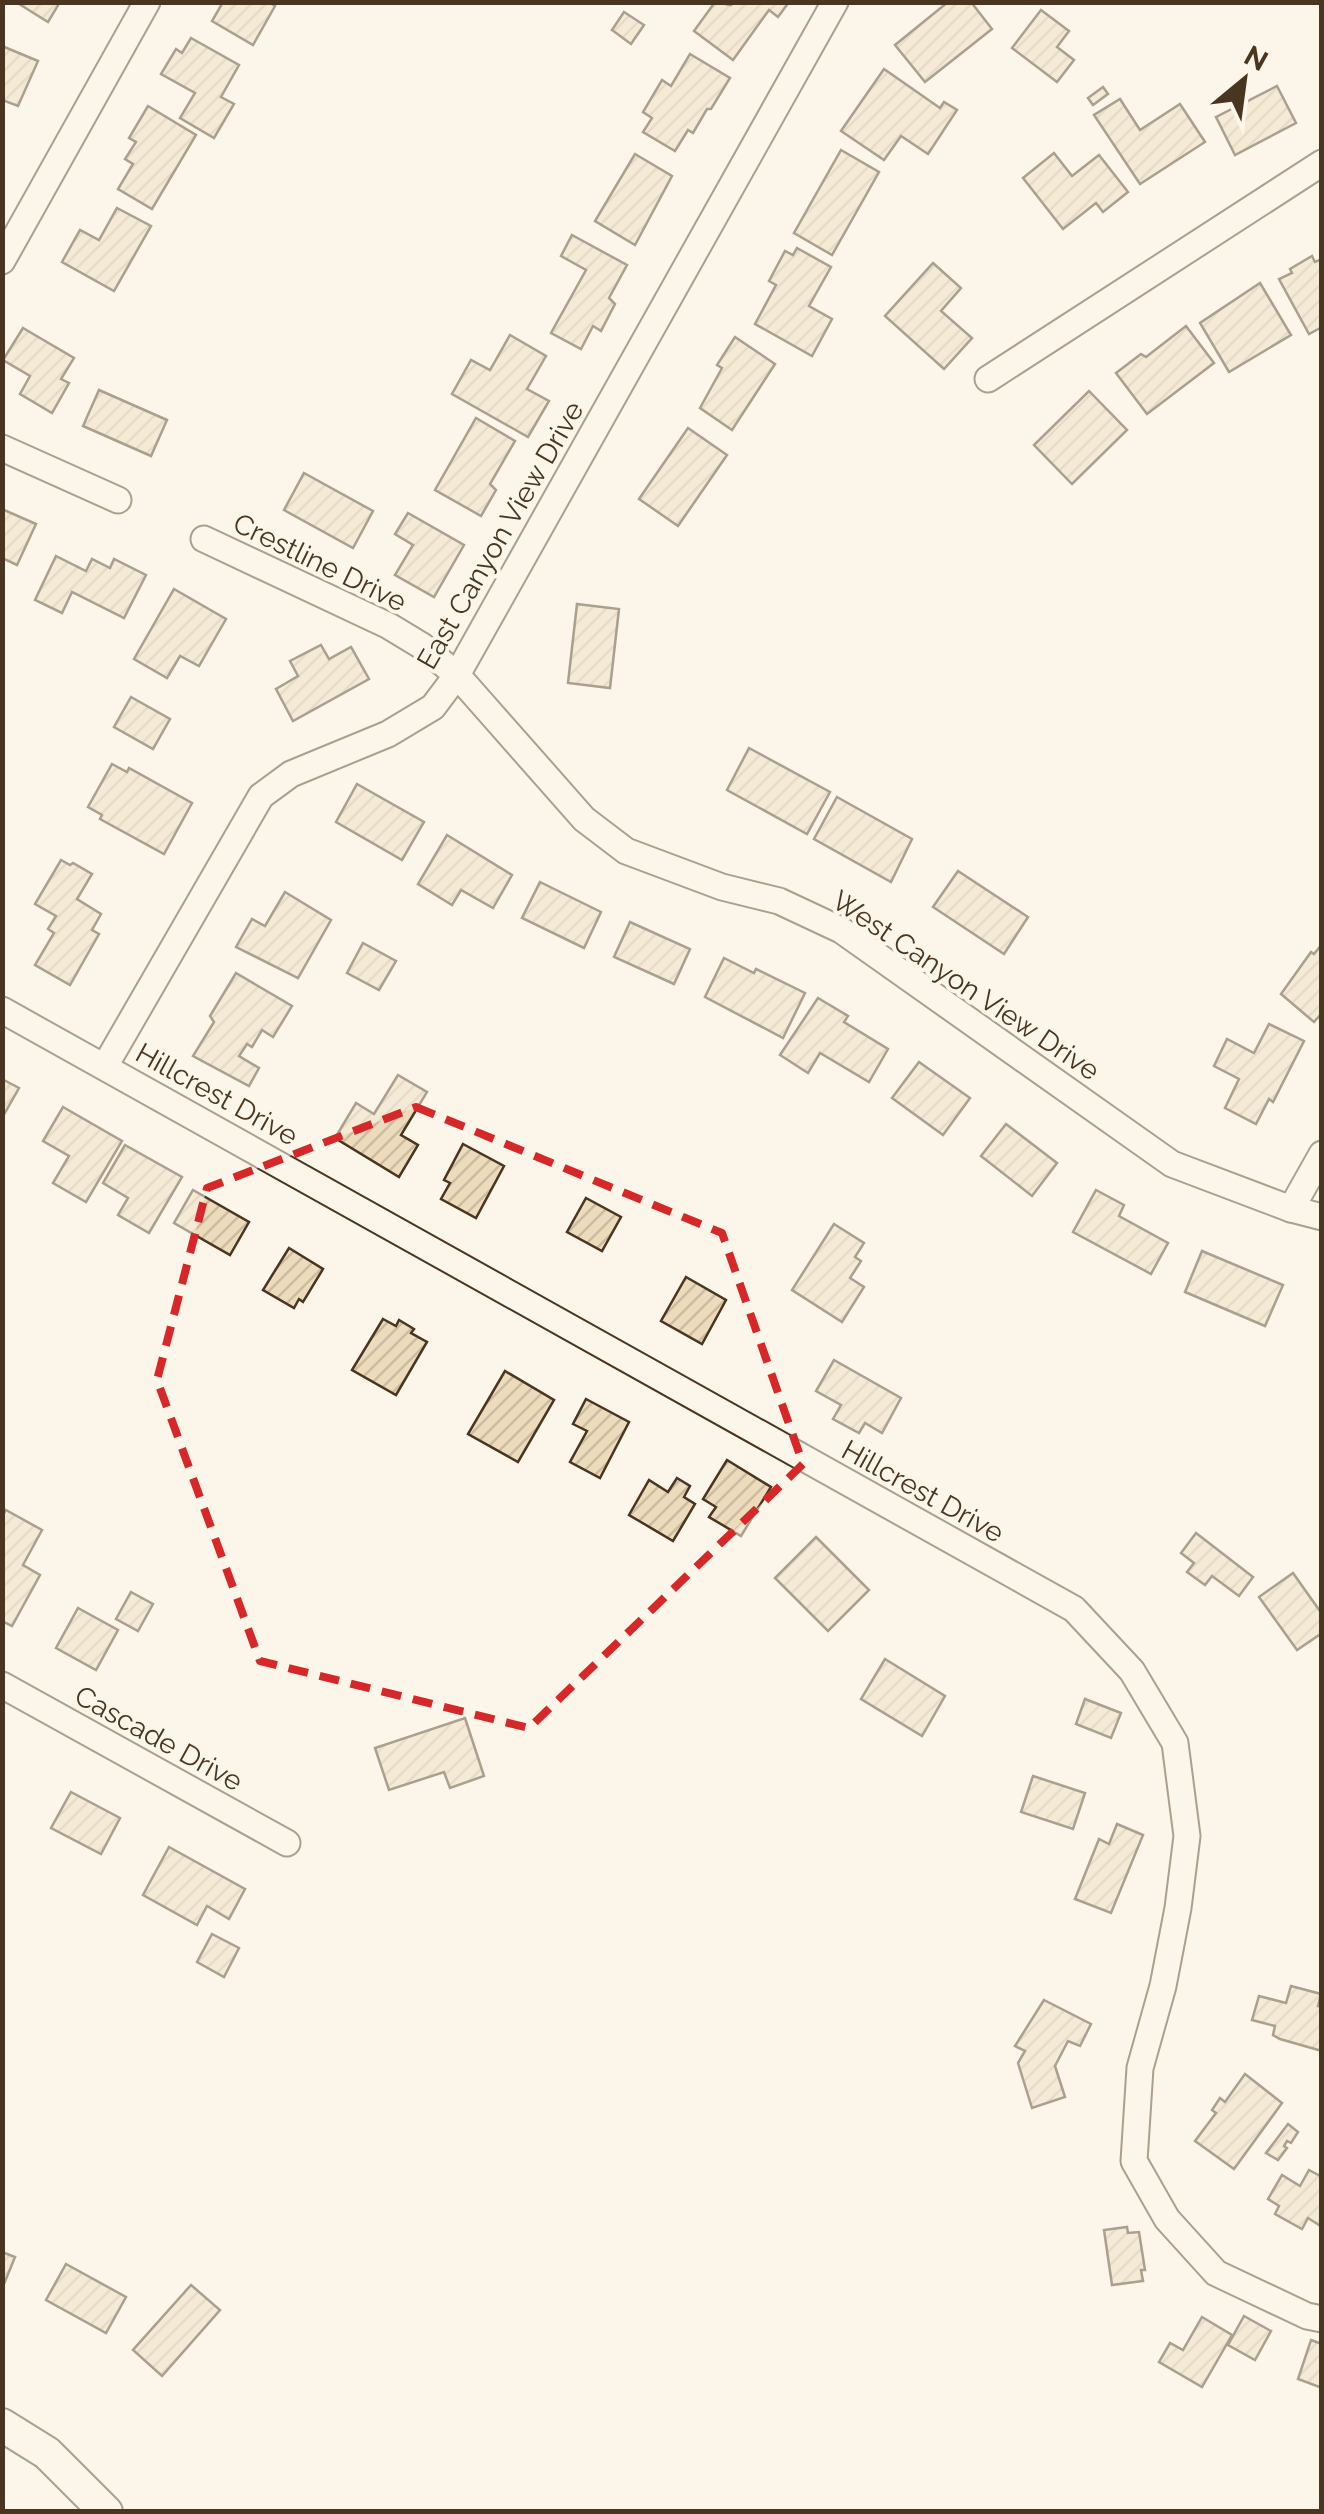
<svg xmlns="http://www.w3.org/2000/svg" width="1324" height="2514" font-family="Raleway,sans-serif">
  <style>
    .building { fill: url(#building-hatch); stroke: #4a3520; stroke-width: 2.5 }
    .lines { fill: none; stroke-linecap: round; stroke-linejoin: round }
    .minor-casing { stroke: #4a3520; stroke-width: 29 }
    .tertiary-casing { stroke: #4a3520; stroke-width: 36 }
    .minor { stroke: #fbf6e9; stroke-width: 25 }
    .tertiary { stroke: #fbf6e9; stroke-width: 32 }
    .marked { fill: none; stroke: #d62828; stroke-width: 8; stroke-dasharray: 20 12; stroke-linejoin: round }
    .labels { text-anchor: middle; stroke-width: 8; stroke-linejoin: round; paint-order: stroke }
    .street-label { font-size: 28px; fill: #4a3520; stroke: #fbf6e9 }
  </style>
  <defs>
    <pattern id="building-hatch" width="6" height="6" patternUnits="userSpaceOnUse" patternTransform="scale(2.5)"><rect width="6" height="6" fill="#ecdcbc"/><path d="M-1 1l2-2M0 6l6-6M5 7l2-2" fill="none" stroke="#ccbda1"/></pattern>
  </defs>
  <rect width="100%" height="100%" fill="#fbf6e9"/>
  <!-- building -->
  <g class="building">
    <polygon points="16,2 60,2 48,22"/>
    <polygon points="223,2 269,2 275,6 253,45 212,21"/>
    <polygon points="715,2 731,5 733,2 789,2 778,17 769,10 733,60 694,31"/>
    <polygon points="948,2 971,2 992,29 925,82 895,45"/>
    <polygon points="1041,10 1069,31 1057,47 1074,60 1057,82 1012,48"/>
    <polygon points="624,12 644,25 631,44 612,30"/>
    <polygon points="191,38 239,65 221,97 234,104 214,138 180,118 195,93 161,74 176,49 182,53"/>
    <polygon points="2,46 38,61 18,106 2,100"/>
    <polygon points="690,54 730,78 711,109 707,109 693,133 688,130 675,151 643,132 652,118 643,112 662,80 671,86"/>
    <polygon points="884,69 940,108 944,102 957,110 928,154 901,136 884,160 841,131"/>
    <polygon points="1277,86 1296,123 1235,155 1216,117"/>
    <polygon points="1103,87 1108,94 1093,105 1088,98"/>
    <polygon points="1120,99 1140,130 1180,104 1205,142 1140,184 1094,115"/>
    <polygon points="148,106 196,135 152,209 118,189 133,164 125,159 136,142 129,138"/>
    <polygon points="841,150 879,172 832,255 794,233"/>
    <polygon points="1054,153 1072,176 1099,155 1128,192 1103,212 1096,203 1063,229 1023,178"/>
    <polygon points="635,154 672,176 635,245 595,221"/>
    <polygon points="117,208 151,226 114,291 62,262 80,230 99,240"/>
    <polygon points="572,235 627,265 609,298 615,304 601,331 593,326 581,349 551,333 586,270 561,256"/>
    <polygon points="797,248 831,267 809,306 832,319 812,356 755,324 776,285 769,281 785,251 793,255"/>
    <polygon points="1312,256 1315,262 1322,259 1322,327 1309,334 1279,279 1292,273 1290,269"/>
    <polygon points="933,263 961,288 941,311 972,338 944,369 885,316"/>
    <polygon points="1260,283 1291,335 1229,372 1200,323"/>
    <polygon points="1186,326 1214,363 1147,414 1116,373 1141,354 1146,357"/>
    <polygon points="23,328 74,358 61,379 69,383 52,413 20,394 30,376 3,360"/>
    <polygon points="510,335 546,356 527,389 549,401 528,437 452,394 471,360 490,370"/>
    <polygon points="735,337 775,364 732,430 700,408 722,368 717,365"/>
    <polygon points="99,390 167,420 151,456 83,426"/>
    <polygon points="1089,391 1127,430 1072,484 1034,445"/>
    <polygon points="476,418 515,441 490,484 496,490 481,516 435,490"/>
    <polygon points="688,428 727,455 678,526 639,499"/>
    <polygon points="304,473 373,511 353,548 284,510"/>
    <polygon points="2,509 36,524 17,565 2,558"/>
    <polygon points="408,513 464,545 434,597 395,575 413,545 395,534"/>
    <polygon points="56,556 86,571 92,559 110,568 114,559 146,575 124,618 72,592 62,613 35,600"/>
    <polygon points="174,589 226,619 199,666 180,656 167,678 134,659"/>
    <polygon points="577,604 619,609 610,688 568,683"/>
    <polygon points="321,645 329,659 351,647 369,679 293,721 276,689 298,676 290,661"/>
    <polygon points="131,697 170,719 153,749 114,727"/>
    <polygon points="749,748 830,792 807,834 727,790"/>
    <polygon points="112,764 127,772 129,768 192,803 164,854 100,819 102,815 88,807"/>
    <polygon points="357,784 424,822 402,860 336,822"/>
    <polygon points="837,797 912,839 891,882 814,839"/>
    <polygon points="447,835 512,875 493,908 461,890 452,905 418,884"/>
    <polygon points="61,860 70,865 73,863 92,874 77,899 101,914 92,930 99,934 70,985 35,965 54,933 48,929 56,916 35,904"/>
    <polygon points="958,871 1028,917 1004,954 933,907"/>
    <polygon points="540,882 601,912 584,948 522,918"/>
    <polygon points="285,892 331,920 298,978 236,947 252,919 265,926"/>
    <polygon points="630,922 690,949 674,984 614,957"/>
    <polygon points="363,943 396,961 379,990 347,973"/>
    <polygon points="1322,944 1322,1013 1314,1022 1281,994 1311,952 1314,954"/>
    <polygon points="724,958 754,973 756,969 805,993 783,1038 705,997"/>
    <polygon points="236,973 292,1006 273,1037 262,1030 252,1047 247,1044 239,1056 259,1068 249,1086 193,1056 214,1022 210,1016"/>
    <polygon points="818,998 848,1016 844,1022 888,1049 869,1082 820,1053 808,1073 780,1055"/>
    <polygon points="1269,1024 1304,1041 1273,1102 1269,1099 1256,1124 1225,1108 1239,1079 1214,1066 1227,1039 1254,1053"/>
    <polygon points="919,1062 970,1098 943,1135 892,1098"/>
    <polygon points="398,1075 427,1092 401,1135 418,1145 399,1177 335,1138 356,1103 374,1114"/>
    <polygon points="2,1079 19,1088 2,1118"/>
    <polygon points="63,1107 122,1141 86,1202 53,1183 69,1156 43,1141"/>
    <polygon points="1006,1124 1057,1163 1032,1196 981,1156"/>
    <polygon points="463,1144 504,1166 476,1218 441,1199 450,1183 444,1180"/>
    <polygon points="125,1145 182,1177 149,1233 118,1215 128,1198 103,1183"/>
    <polygon points="193,1190 249,1222 230,1255 174,1223"/>
    <polygon points="1096,1190 1124,1205 1119,1216 1168,1243 1151,1274 1073,1232"/>
    <polygon points="586,1198 621,1217 602,1251 567,1232"/>
    <polygon points="834,1224 864,1243 855,1257 861,1261 850,1278 864,1287 842,1322 792,1290"/>
    <polygon points="289,1248 323,1269 303,1302 299,1299 294,1308 263,1290"/>
    <polygon points="1202,1251 1283,1285 1265,1326 1185,1292"/>
    <polygon points="686,1277 726,1300 702,1344 661,1321"/>
    <polygon points="383,1319 396,1326 399,1320 414,1329 411,1333 427,1342 396,1395 352,1370"/>
    <polygon points="834,1360 901,1398 882,1433 865,1423 859,1433 833,1419 841,1405 816,1391"/>
    <polygon points="505,1371 554,1400 518,1462 468,1434"/>
    <polygon points="586,1399 629,1422 600,1478 570,1462 587,1431 573,1424"/>
    <polygon points="727,1460 771,1487 741,1536 709,1517 716,1507 703,1499"/>
    <polygon points="677,1478 690,1486 684,1497 695,1504 673,1541 629,1515 649,1480 668,1492"/>
    <polygon points="6,1510 42,1530 23,1565 40,1575 12,1626 2,1621 2,1516"/>
    <polygon points="1196,1533 1253,1577 1239,1596 1212,1576 1205,1585 1187,1572 1194,1563 1181,1553"/>
    <polygon points="816,1537 869,1590 828,1631 775,1578"/>
    <polygon points="1293,1573 1322,1614 1322,1633 1297,1650 1259,1597"/>
    <polygon points="131,1592 153,1604 138,1631 116,1619"/>
    <polygon points="78,1608 118,1630 96,1670 56,1648"/>
    <polygon points="885,1659 945,1696 922,1736 861,1699"/>
    <polygon points="1085,1699 1121,1713 1111,1738 1076,1724"/>
    <polygon points="465,1718 484,1776 450,1788 444,1772 389,1790 375,1748"/>
    <polygon points="1033,1776 1085,1793 1073,1829 1021,1812"/>
    <polygon points="71,1792 120,1818 101,1854 51,1828"/>
    <polygon points="1117,1824 1143,1835 1111,1913 1075,1899 1099,1839 1109,1844"/>
    <polygon points="169,1847 245,1889 229,1919 207,1906 197,1925 143,1895"/>
    <polygon points="212,1934 239,1948 224,1977 197,1962"/>
    <polygon points="1291,1986 1321,1994 1318,2006 1322,2007 1322,2051 1280,2039 1273,2035 1275,2026 1252,2020 1259,1996 1286,2003"/>
    <polygon points="1044,2000 1091,2024 1080,2046 1068,2041 1055,2066 1065,2097 1032,2108 1018,2063 1025,2051 1015,2046"/>
    <polygon points="1245,2074 1282,2103 1234,2169 1195,2141 1216,2113 1212,2110 1220,2098 1225,2102"/>
    <polygon points="1288,2124 1298,2132 1291,2143 1287,2141 1284,2146 1287,2148 1278,2160 1266,2153"/>
    <polygon points="1309,2170 1322,2177 1322,2227 1308,2218 1302,2229 1275,2214 1279,2206 1268,2199 1282,2175 1300,2186"/>
    <polygon points="1127,2227 1128,2233 1139,2232 1145,2270 1141,2270 1143,2281 1112,2285 1104,2230"/>
    <polygon points="2,2252 15,2257 2,2289"/>
    <polygon points="66,2264 126,2297 106,2333 46,2300"/>
    <polygon points="191,2285 220,2310 162,2376 133,2350"/>
    <polygon points="1244,2316 1271,2331 1255,2360 1228,2345"/>
    <polygon points="1202,2317 1232,2335 1202,2387 1159,2362 1170,2343 1183,2350"/>
    <polygon points="1311,2340 1322,2344 1322,2388 1298,2379"/>
  </g>
  <g class="lines">
    <defs>
      <g id="minor">
        <polyline points="2,261 147,2"/>
        <polyline points="988,379 1322,163"/>
        <polyline points="2,448 118,500"/>
        <polyline points="204,539 389,626 422,646 457,675 584,819 626,851 722,887 779,901 841,930 1172,1164 1291,1209 1322,1217"/>
        <polyline points="2,1010 1074,1609 1132,1671 1175,1743 1187,1836 1178,1908 1163,1986 1140,2068 1134,2161 1167,2219 1216,2273 1307,2316 1322,2319"/>
        <polyline points="105,1066 261,796 291,774 388,734 433,707 457,675 835,2"/>
        <polyline points="1291,1209 1322,1154"/>
        <polyline points="2,1685 287,1843"/>
      </g>
      <polyline id="tertiary" points="2,2425 47,2453 106,2512"/>
    </defs>
    <!-- minor casing -->
    <use href="#minor" class="minor-casing"/>
    <!-- tertiary casing -->
    <use href="#tertiary" class="tertiary-casing"/>
    <!-- minor -->
    <use href="#minor" class="minor"/>
    <!-- tertiary -->
    <use href="#tertiary" class="tertiary"/>
  </g>
  <!-- marked area -->
  <path d="M0 0H1324V2514H0ZM416 1107 722 1233 803 1464 529 1728 260 1661 157 1380 207 1188Z" fill="#fbf6e9" fill-opacity=".55" fill-rule="evenodd"/>
  <path class="marked" d="M416 1107 722 1233 803 1464 529 1728 260 1661 157 1380 207 1188Z"/>
  <g class="labels">
    <!-- street labels -->
    <g class="street-label">
      <text transform="translate(500 535) rotate(-60)" y="10">East Canyon View Drive</text>
      <text transform="translate(320 562) rotate(26)" y="10">Crestline Drive</text>
      <text transform="translate(966 985) rotate(34)" y="10">West Canyon View Drive</text>
      <text transform="translate(217 1094) rotate(29)" y="10">Hillcrest Drive</text>
      <text transform="translate(923 1491) rotate(29)" y="10">Hillcrest Drive</text>
      <text transform="translate(159 1738) rotate(29)" y="10">Cascade Drive</text>
    </g>
  </g>
  <!-- border -->
  <rect width="1324" height="2514" fill="none" stroke="#4a3520" stroke-width="10"/>
  <!-- north arrow -->
  <g transform="translate(1244 80) rotate(29)" stroke="#fbf6e9" stroke-width="8" paint-order="stroke">
  <path d="M0-8L18 38L0 25L-18 38Z" fill="#4a3520"/>
  <text y="-15" font-size="28" font-weight="bold" text-anchor="middle" fill="#4a3520">N</text>
  </g>
</svg>
